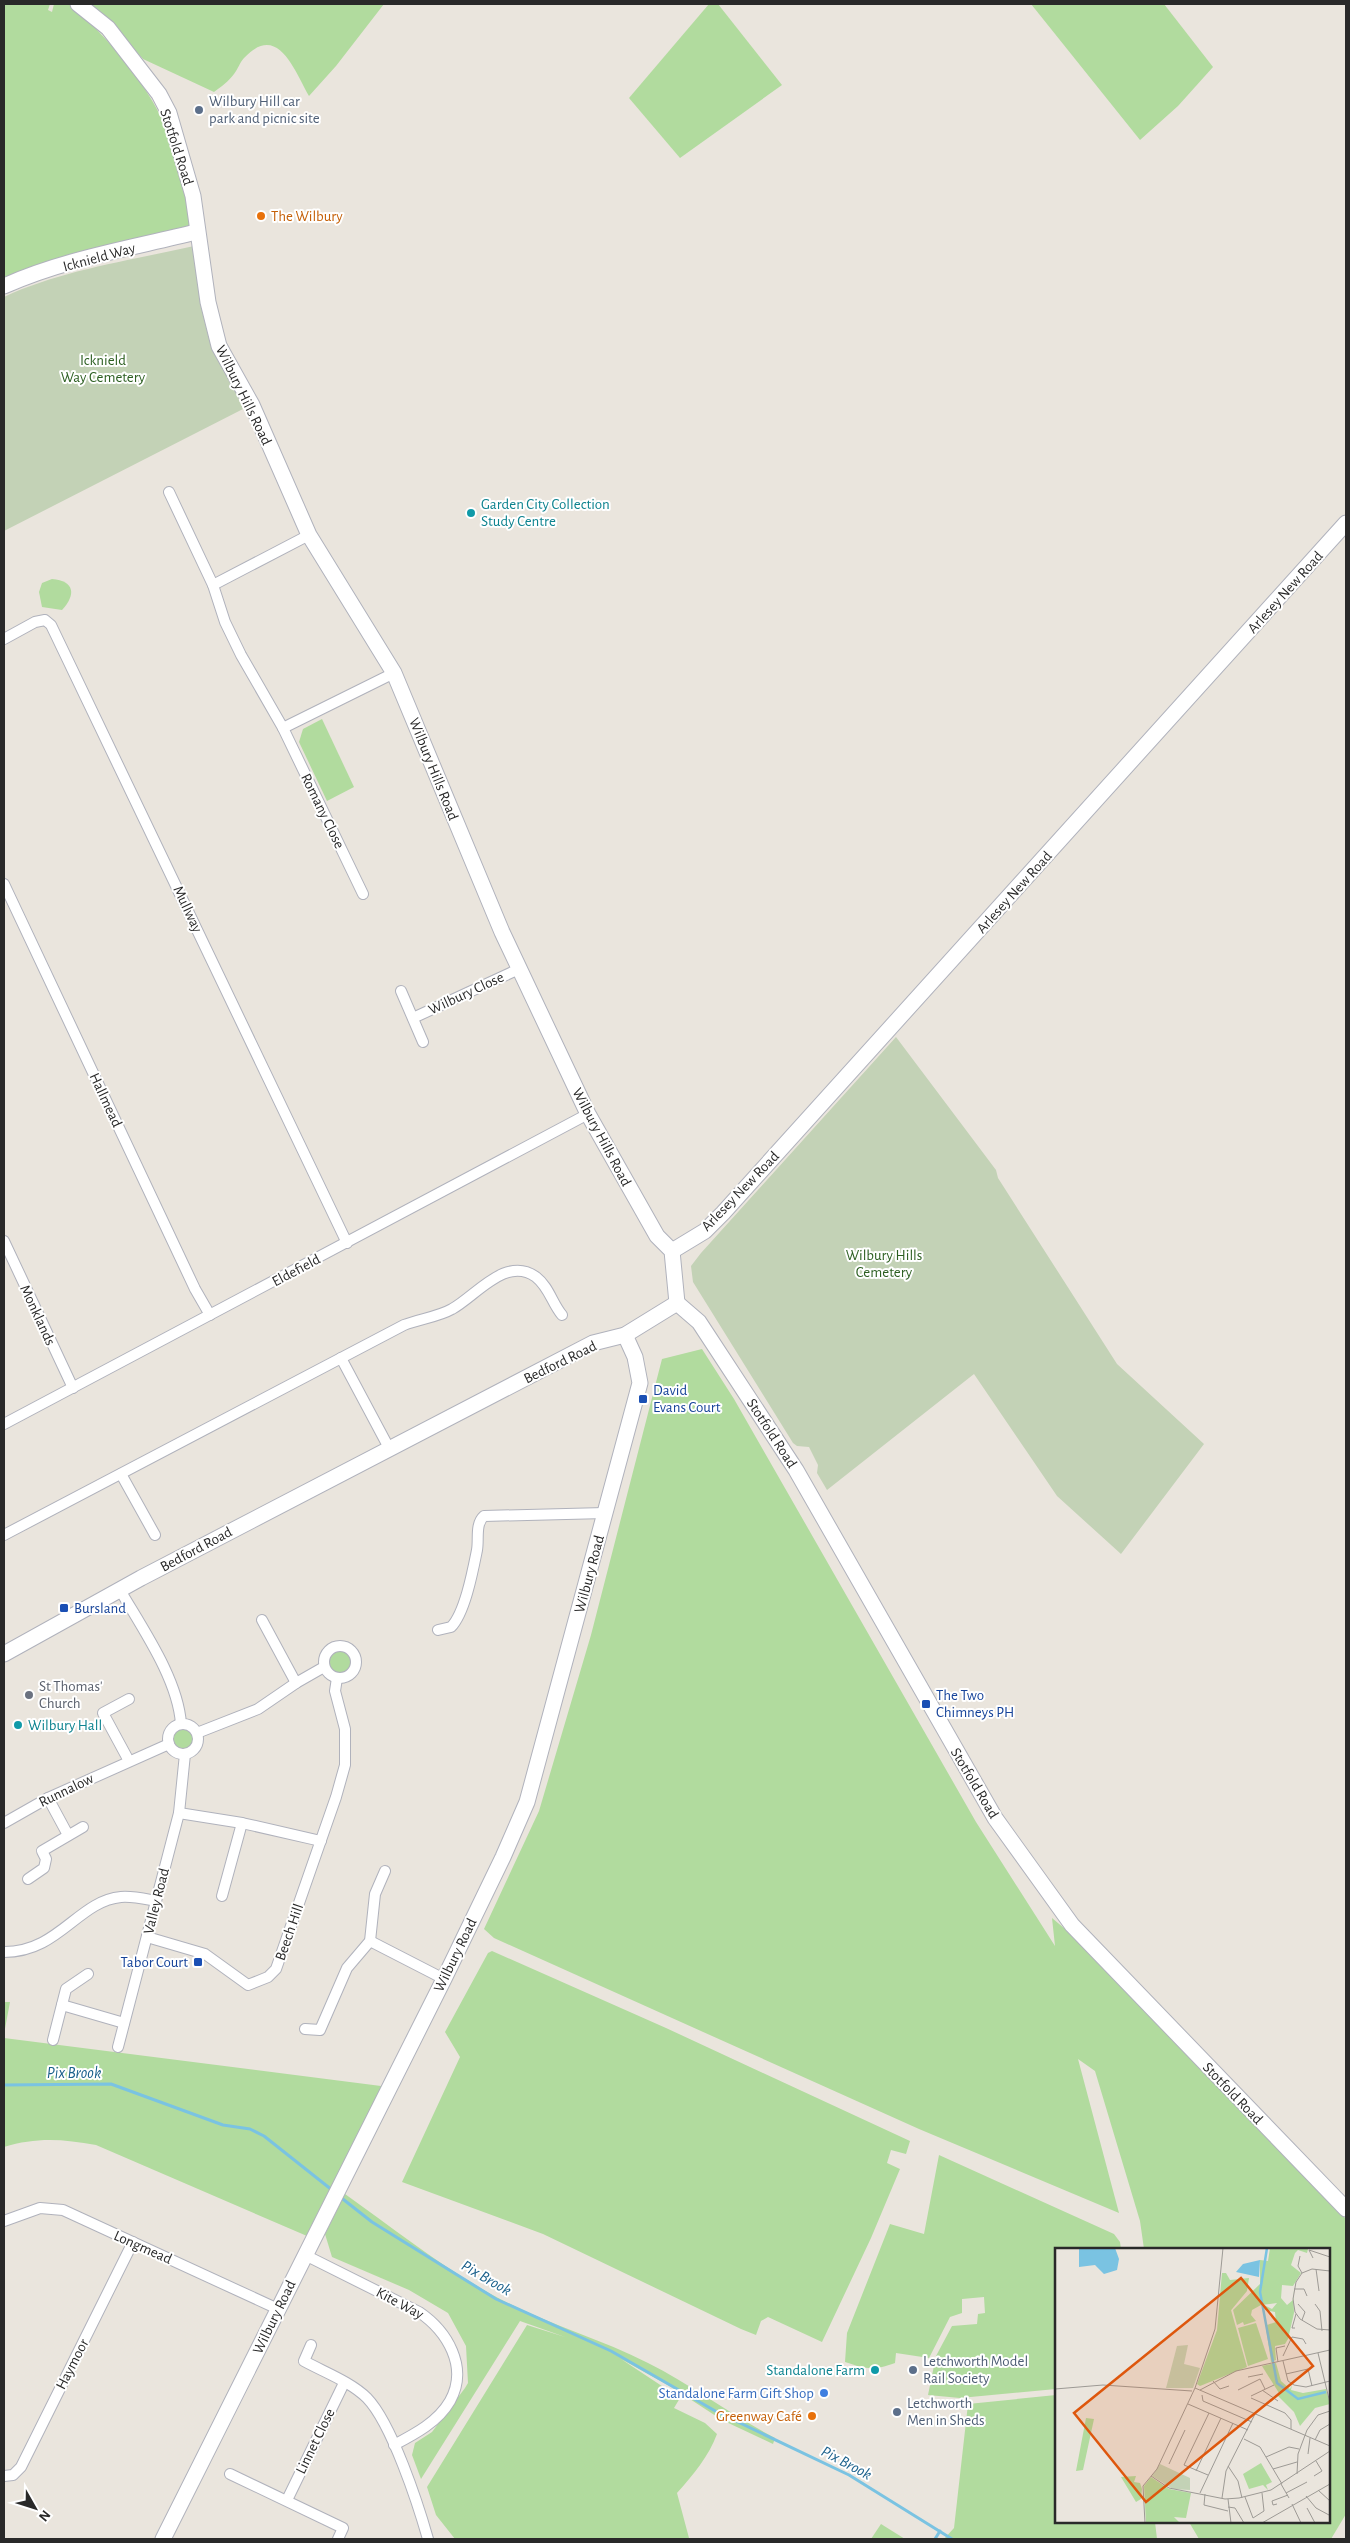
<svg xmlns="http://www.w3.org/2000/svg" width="1350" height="2543" font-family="'Alegreya Sans',sans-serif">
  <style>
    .green { fill: #b1db9e }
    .cemetery { fill: #c3d2b6 }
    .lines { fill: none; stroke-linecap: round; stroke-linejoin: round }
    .stream { stroke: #7ac3e2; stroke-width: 3 }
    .street-casing { stroke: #b0b2bc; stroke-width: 12 }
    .secondary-casing { stroke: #b0b2bc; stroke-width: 17 }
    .street { stroke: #fff; stroke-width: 10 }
    .secondary { stroke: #fff; stroke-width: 15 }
    .service-dot { fill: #5c6f8a; stroke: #fff; stroke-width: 2 }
    .food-dot { fill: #e8710a; stroke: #fff; stroke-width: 2 }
    .culture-dot { fill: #0f9aa8; stroke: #fff; stroke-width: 2 }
    .transit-dot { fill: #1a4fb4; stroke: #fff; stroke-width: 2 }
    .worship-dot { fill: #6b7280; stroke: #fff; stroke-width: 2 }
    .shop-dot { fill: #3f7fe0; stroke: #fff; stroke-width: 2 }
    .labels { text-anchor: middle; stroke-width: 4; stroke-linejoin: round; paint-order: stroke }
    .service-label { font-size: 15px; fill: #4e5e75; stroke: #fff; text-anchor: start }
    .street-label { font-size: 15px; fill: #292929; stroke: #fff }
    .food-label { font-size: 15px; fill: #c56008; stroke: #fff; text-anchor: start }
    .park-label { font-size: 15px; fill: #2c5f21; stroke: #fff }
    .culture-label { font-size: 15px; fill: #0d838f; stroke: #fff; text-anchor: start }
    .transit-label { font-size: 15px; fill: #164399; stroke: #fff; text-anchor: start }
    .worship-label { font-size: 15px; fill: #5b616d; stroke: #fff; text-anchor: start }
    .shop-label { font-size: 15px; fill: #366cbe; stroke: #fff; text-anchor: end }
    .water-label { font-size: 16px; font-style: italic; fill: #1b618c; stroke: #fff }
    .inset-river { fill: none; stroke: #7ac3e2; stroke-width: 2.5 }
    .inset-road { fill: none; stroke: #9d9a95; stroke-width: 1 }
    .view { fill: #de570d; fill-opacity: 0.15; stroke: #de570d; stroke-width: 2.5 }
    .inset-edge { fill: none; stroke: #292929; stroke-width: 2.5 }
  </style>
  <rect width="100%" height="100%" fill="#eae5dd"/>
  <!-- green -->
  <g class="green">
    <path d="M4 4H50L48 10 52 12 54 4H70L85 15 86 19C148 79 186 144 193 231L4 283Z"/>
    <path d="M87 4H384L336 66 309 96C294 70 278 22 244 58 240 62 238 69 234 74 229 81 221 87 214 92L143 59 110 23Z"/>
    <polygon points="709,4 718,4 782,85 680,158 629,98"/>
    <polygon points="1031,4 1164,4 1213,67 1178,106 1140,140"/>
    <path d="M52 579C75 581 76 595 62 610L42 607 39 592 42 583Z"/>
    <polygon points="322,719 354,787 327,801 299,742 303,729"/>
    <polygon points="702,1349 734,1399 976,1822 1055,1946 1052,1918 1077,1939 1346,2219 1346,2514 1331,2539 1199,2539 1189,2522 1329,2522 1329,2249 1144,2249 1140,2221 1095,2071 1078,2059 1119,2213 919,2129 494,1938 484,1929 539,1811 591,1635 662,1359"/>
    <circle cx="341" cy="1662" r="12"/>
    <circle cx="183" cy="1739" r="10"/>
    <polygon points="492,1951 666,2028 910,2141 906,2154 891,2150 887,2163 900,2169 871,2238 822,2342 768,2317 761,2321 756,2335 741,2329 543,2234 402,2182 460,2057 445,2032 488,1953"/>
    <polygon points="4,2002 10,2002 4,2034"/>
    <path d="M4 2038 381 2086V2094L307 2236 96 2145C63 2139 36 2137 4 2147Z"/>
    <path d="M939 2155 1114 2234 1120 2242 1121 2249H1056V2389L960 2398 928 2395 936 2356 952 2326 977 2324 978 2314 985 2313 984 2297 962 2299V2313L950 2317 929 2358 896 2353 895 2363C873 2371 866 2369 845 2362L847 2333 890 2224 924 2234Z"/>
    <path d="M345 2194C396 2230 446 2271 502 2300 549 2325 601 2339 648 2363 692 2385 731 2415 775 2438L773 2444 722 2420 673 2388 621 2359 680 2398 674 2408 705 2423 717 2434C709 2456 693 2475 677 2493L689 2538 692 2539H455L436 2515 427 2487 527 2325 565 2337 520 2321 421 2479 412 2455 415 2443 432 2432 465 2388 468 2383 466 2346 448 2313 409 2290 332 2257 325 2234Z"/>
    <polygon points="1056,2395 1056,2522 1155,2522 1157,2539 944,2539 954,2528 968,2404"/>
    <polygon points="881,2524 905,2539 871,2539"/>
  </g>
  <!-- cemetery -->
  <g class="cemetery">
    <path d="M194 246 217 348 243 409 4 531V297C61 270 133 260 194 246Z"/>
    <polygon points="896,1037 996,1170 998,1178 1117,1364 1204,1444 1121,1554 1057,1496 974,1374 827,1490 817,1473 818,1465 809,1447 797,1446 793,1443 693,1282 691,1266 701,1253"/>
  </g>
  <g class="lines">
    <!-- stream -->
    <g class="stream">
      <polyline points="4,2085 111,2084 223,2125 250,2129 264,2136 332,2190"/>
      <polyline points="339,2196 372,2222 496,2299 611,2351 717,2412 849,2475 952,2539"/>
      <polyline points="935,2539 940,2531"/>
    </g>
    <defs>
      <g id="street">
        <polyline points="169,492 213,585 225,622 241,655 283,728 363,894"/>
        <polyline points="213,585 309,535"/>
        <polyline points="4,639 35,622 45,620 51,625 347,1243"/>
        <polyline points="283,728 394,673"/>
        <polyline points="4,884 195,1289 210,1315"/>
        <polyline points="401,991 423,1042"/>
        <polyline points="413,1018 519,969"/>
        <polyline points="4,1241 73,1388"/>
        <polyline points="341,1358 389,1448"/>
        <polyline points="4,1424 588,1114"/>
        <polyline points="121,1474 155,1535"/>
        <path d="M4 1535 404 1325C419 1319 438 1317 452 1309 476 1296 506 1255 536 1277 549 1287 552 1303 562 1315"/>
        <path d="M120 1590C142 1628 178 1679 181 1724"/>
        <polyline points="262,1620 296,1683"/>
        <path d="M438 1630 451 1627C465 1613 473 1570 477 1550 479 1539 475 1524 484 1516L605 1513"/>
        <circle cx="340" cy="1662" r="16"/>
        <circle cx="183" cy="1739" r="15"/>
        <polyline points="197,1733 258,1709 296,1683 324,1667"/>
        <polyline points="129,1761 103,1713 129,1699"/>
        <polyline points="48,1798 68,1835"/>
        <polyline points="179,1813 242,1823 321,1841"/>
        <polyline points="4,1823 48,1798 169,1744"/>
        <polyline points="28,1879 44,1868 46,1859 42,1851 83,1827"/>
        <polyline points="222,1896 242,1823"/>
        <polyline points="147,1937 205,1954 248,1985 268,1977 276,1969 336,1797 345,1765 345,1729 335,1691 337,1678"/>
        <polyline points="370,1941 444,1979"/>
        <path d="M4 1952C59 1952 78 1901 121 1897 133 1896 145 1899 156 1901"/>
        <polyline points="62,2005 124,2023"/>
        <polyline points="305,2029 320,2030 347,1968 370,1941 375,1894 385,1871"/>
        <polyline points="53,2040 66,1989 88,1974"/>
        <polyline points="118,2047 179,1813 185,1754"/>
        <polyline points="4,2221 40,2208 63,2210 278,2309"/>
        <path d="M305 2255 419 2312C447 2331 469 2367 450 2401 438 2422 415 2434 394 2445"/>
        <path d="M311 2345 304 2361C324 2372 351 2382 367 2398 392 2424 418 2504 428 2539"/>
        <polyline points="230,2474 343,2528 338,2539"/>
        <polyline points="4,2476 13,2475 21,2467 133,2242"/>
        <polyline points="287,2500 344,2383"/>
      </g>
      <g id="secondary">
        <polyline points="78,4 108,28 159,94 169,113 193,196 208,302 219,346 252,405 309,535 394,673 502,932 588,1114 657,1236 672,1251 677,1303"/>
        <path d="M4 286C64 259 132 248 196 232"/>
        <polyline points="672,1251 705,1231 723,1213 1346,523"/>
        <polyline points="677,1303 699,1322 796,1470 995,1818 1072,1925 1346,2209"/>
        <polyline points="4,1654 141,1578 593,1343 625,1335 677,1303"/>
        <polyline points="163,2539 444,1979 503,1857 527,1802 640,1383 635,1357 625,1335"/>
      </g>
    </defs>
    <!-- street casing -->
    <use href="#street" class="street-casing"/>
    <!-- secondary casing -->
    <use href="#secondary" class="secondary-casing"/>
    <!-- street -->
    <use href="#street" class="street"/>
    <!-- secondary -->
    <use href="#secondary" class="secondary"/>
  </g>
  <!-- markers -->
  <g class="service-dot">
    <circle cx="199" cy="110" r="5"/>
    <circle cx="913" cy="2370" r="5"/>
    <circle cx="897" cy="2412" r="5"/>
  </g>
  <g class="food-dot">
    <circle cx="261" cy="216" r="5"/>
    <circle cx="812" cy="2416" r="5"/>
  </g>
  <g class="culture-dot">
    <circle cx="471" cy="513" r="5"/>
    <circle cx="18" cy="1725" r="5"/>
    <circle cx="875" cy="2370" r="5"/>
  </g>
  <g class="transit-dot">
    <rect x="638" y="1394" width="10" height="10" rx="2.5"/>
    <rect x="59" y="1603" width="10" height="10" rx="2.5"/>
    <rect x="921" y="1699" width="10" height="10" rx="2.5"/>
    <rect x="193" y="1957" width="10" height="10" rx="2.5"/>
  </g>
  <circle class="worship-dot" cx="29" cy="1695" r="5"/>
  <circle class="shop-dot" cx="824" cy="2393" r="5"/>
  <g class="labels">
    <!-- service labels -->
    <g class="service-label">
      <text x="209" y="106">Wilbury Hill car<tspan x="209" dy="17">park and picnic site</tspan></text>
      <text x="923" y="2366">Letchworth Model<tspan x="923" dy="17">Rail Society</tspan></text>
      <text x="907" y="2408">Letchworth<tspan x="907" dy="17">Men in Sheds</tspan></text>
    </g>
    <!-- street labels -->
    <g class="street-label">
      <text transform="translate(177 147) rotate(72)" y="5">Stotfold Road</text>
      <text transform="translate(99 257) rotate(-15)" y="5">Icknield Way</text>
      <text transform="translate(244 395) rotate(64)" y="5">Wilbury Hills Road</text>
      <text transform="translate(1285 592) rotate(-48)" y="5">Arlesey New Road</text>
      <text transform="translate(434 769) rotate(68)" y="5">Wilbury Hills Road</text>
      <text transform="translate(323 811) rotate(64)" y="5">Romany Close</text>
      <text transform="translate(1014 892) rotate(-48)" y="5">Arlesey New Road</text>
      <text transform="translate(188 909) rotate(65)" y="5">Mullway</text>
      <text transform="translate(466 993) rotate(-25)" y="5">Wilbury Close</text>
      <text transform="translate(106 1100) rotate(65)" y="5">Hallmead</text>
      <text transform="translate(602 1137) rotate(62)" y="5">Wilbury Hills Road</text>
      <text transform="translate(740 1191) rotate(-46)" y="5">Arlesey New Road</text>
      <text transform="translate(296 1270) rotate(-28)" y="5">Eldefield</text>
      <text transform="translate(38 1315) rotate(65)" y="5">Monklands</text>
      <text transform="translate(560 1362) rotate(-26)" y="5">Bedford Road</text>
      <text transform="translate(772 1433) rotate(57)" y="5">Stotfold Road</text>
      <text transform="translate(196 1549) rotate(-28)" y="5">Bedford Road</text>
      <text transform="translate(589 1574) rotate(-75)" y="5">Wilbury Road</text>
      <text transform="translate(975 1783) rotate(59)" y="5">Stotfold Road</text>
      <text transform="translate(66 1790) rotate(-26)" y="5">Runnalow</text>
      <text transform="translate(156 1901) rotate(-76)" y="5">Valley Road</text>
      <text transform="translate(289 1932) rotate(-71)" y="5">Beech Hill</text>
      <text transform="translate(455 1955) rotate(-64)" y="5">Wilbury Road</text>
      <text transform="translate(1233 2093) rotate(46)" y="5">Stotfold Road</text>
      <text transform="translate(143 2247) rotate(24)" y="5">Longmead</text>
      <text transform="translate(400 2303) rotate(28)" y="5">Kite Way</text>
      <text transform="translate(274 2317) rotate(-64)" y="5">Wilbury Road</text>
      <text transform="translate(72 2364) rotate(-63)" y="5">Haymoor</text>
      <text transform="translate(315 2441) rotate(-64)" y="5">Linnet Close</text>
    </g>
    <!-- food labels -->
    <g class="food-label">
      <text x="271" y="221">The Wilbury</text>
      <text x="802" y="2421" text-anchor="end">Greenway Café</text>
    </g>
    <!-- park labels -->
    <g class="park-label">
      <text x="103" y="365">Icknield<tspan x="103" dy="17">Way Cemetery</tspan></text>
      <text x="884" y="1260">Wilbury Hills<tspan x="884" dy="17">Cemetery</tspan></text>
    </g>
    <!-- culture labels -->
    <g class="culture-label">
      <text x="481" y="509">Garden City Collection<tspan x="481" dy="17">Study Centre</tspan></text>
      <text x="28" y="1730">Wilbury Hall</text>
      <text x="865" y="2375" text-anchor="end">Standalone Farm</text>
    </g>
    <!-- transit labels -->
    <g class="transit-label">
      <text x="653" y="1395">David<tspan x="653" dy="17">Evans Court</tspan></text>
      <text x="74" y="1613">Bursland</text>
      <text x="936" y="1700">The Two<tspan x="936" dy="17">Chimneys PH</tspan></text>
      <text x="188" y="1967" text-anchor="end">Tabor Court</text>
    </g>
    <!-- worship labels -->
    <g class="worship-label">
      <text x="39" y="1691">St Thomas'<tspan x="39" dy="17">Church</tspan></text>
    </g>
    <!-- shop labels -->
    <g class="shop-label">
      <text x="814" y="2398">Standalone Farm Gift Shop</text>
    </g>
    <!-- water labels -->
    <g class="water-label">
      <text x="74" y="2078">Pix Brook</text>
      <text transform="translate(487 2277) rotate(30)" y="6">Pix Brook</text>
      <text transform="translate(847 2462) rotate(28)" y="6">Pix Brook</text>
    </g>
  </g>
  <!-- overview -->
  <g transform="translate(1055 2248)">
    <rect width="275" height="275" fill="#eae5dd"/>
    <path d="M215 0 253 1 252 5 243 2 240 5 236 17 246 25 238 38 227 37 226 50 232 57 238 52V41L239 65 233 91 230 96 220 98 221 112 216 114 210 73 213 81 212 77 221 74 220 64 210 62 209 57 217 61 222 55 206 57 197 62 196 67 201 73 189 77 188 74 182 77 178 62 205 36V12L213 13ZM167 25H171L175 32 194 30 192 43 168 72 176 62 192 119 145 138 142 136 162 82ZM201 75 213 111 193 118 183 80ZM221 115 226 133 235 141 237 137 236 142 248 145 271 141 275 156 260 160 245 178 239 164 222 147 224 145 207 118ZM31 170 39 171 28 222 21 223ZM206 215 217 234 211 237 213 242 208 237 194 241 188 226ZM81 228 79 234 85 235 87 241 86 251 81 254 66 229ZM96 229 114 241 136 245 131 270 119 269 125 275H91L89 238Z" fill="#b1db9e"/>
    <path d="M133 97 129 116 145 120 138 140H111L122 98ZM105 216 135 230V242L118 241 97 228Z" fill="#c3d2b6"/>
    <path d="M24 0H60L64 11 62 22 49 26 40 17 24 19ZM205 12 204 29 181 24 188 16Z" fill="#7ac3e2"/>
    <path class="inset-river" d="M212 0 205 44 222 135 243 151 271 144"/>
    <path class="inset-road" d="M245 8 243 18 247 25M258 10 254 2 275 9M261 21 264 43M275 23 257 21 247 25 241 34 238 51 240 64 245 71 262 81 275 82M239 41H249L252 48M243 56 250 64 247 72M260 56 265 63 267 83M240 80H237L241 66M263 105 275 155M228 108 237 89 248 91 251 96M228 113 233 133 239 137 251 139 275 133M223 114 221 100 230 98M231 126 253 121 257 138M193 129 208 126M158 133 165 141 174 138M140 140 275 198M140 140 160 81 168 0M0 141 48 137 137 143M145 142 181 123 275 102M183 142 205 131 210 141M207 142 223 153M147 147 148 153 197 174M196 148 219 137M196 150 230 165 236 172V181M133 156 193 182M189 191 205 199 227 236M260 192 265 182 275 176M253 206 255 190M211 209 234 199 244 201M114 216 130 182M173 218 183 233 187 250M218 221 242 214M141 223 166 170M242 226 243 206 252 182 263 167 275 163M153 227 129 217 154 165M96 228 114 240 170 251 184 250 216 242 275 203M259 228 267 223 261 213M226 236 234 250M263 242 275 253M145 245 178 175M231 245 252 234M150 246 149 257 173 263M251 248 261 260 274 267M190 249 198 270 209 263 207 245M167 250 171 223 200 166M173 251 176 275M222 256 218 257 217 253 233 247M237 256 246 275M173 259 180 260 189 275M252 260 260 275M90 275 88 238 102 221 140 140M207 275 275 236"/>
    <path class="view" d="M186 30 258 118 91 254 19 165Z"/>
    <rect width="275" height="275" class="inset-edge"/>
  </g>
  <!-- border -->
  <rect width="1350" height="2543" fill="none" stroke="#292929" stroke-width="10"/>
  <!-- north arrow -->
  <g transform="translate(35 2508) rotate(129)" stroke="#ffffff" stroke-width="4" paint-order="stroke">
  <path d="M0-4L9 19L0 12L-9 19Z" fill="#292929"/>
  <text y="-8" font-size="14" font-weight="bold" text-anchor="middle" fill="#292929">N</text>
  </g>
</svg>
